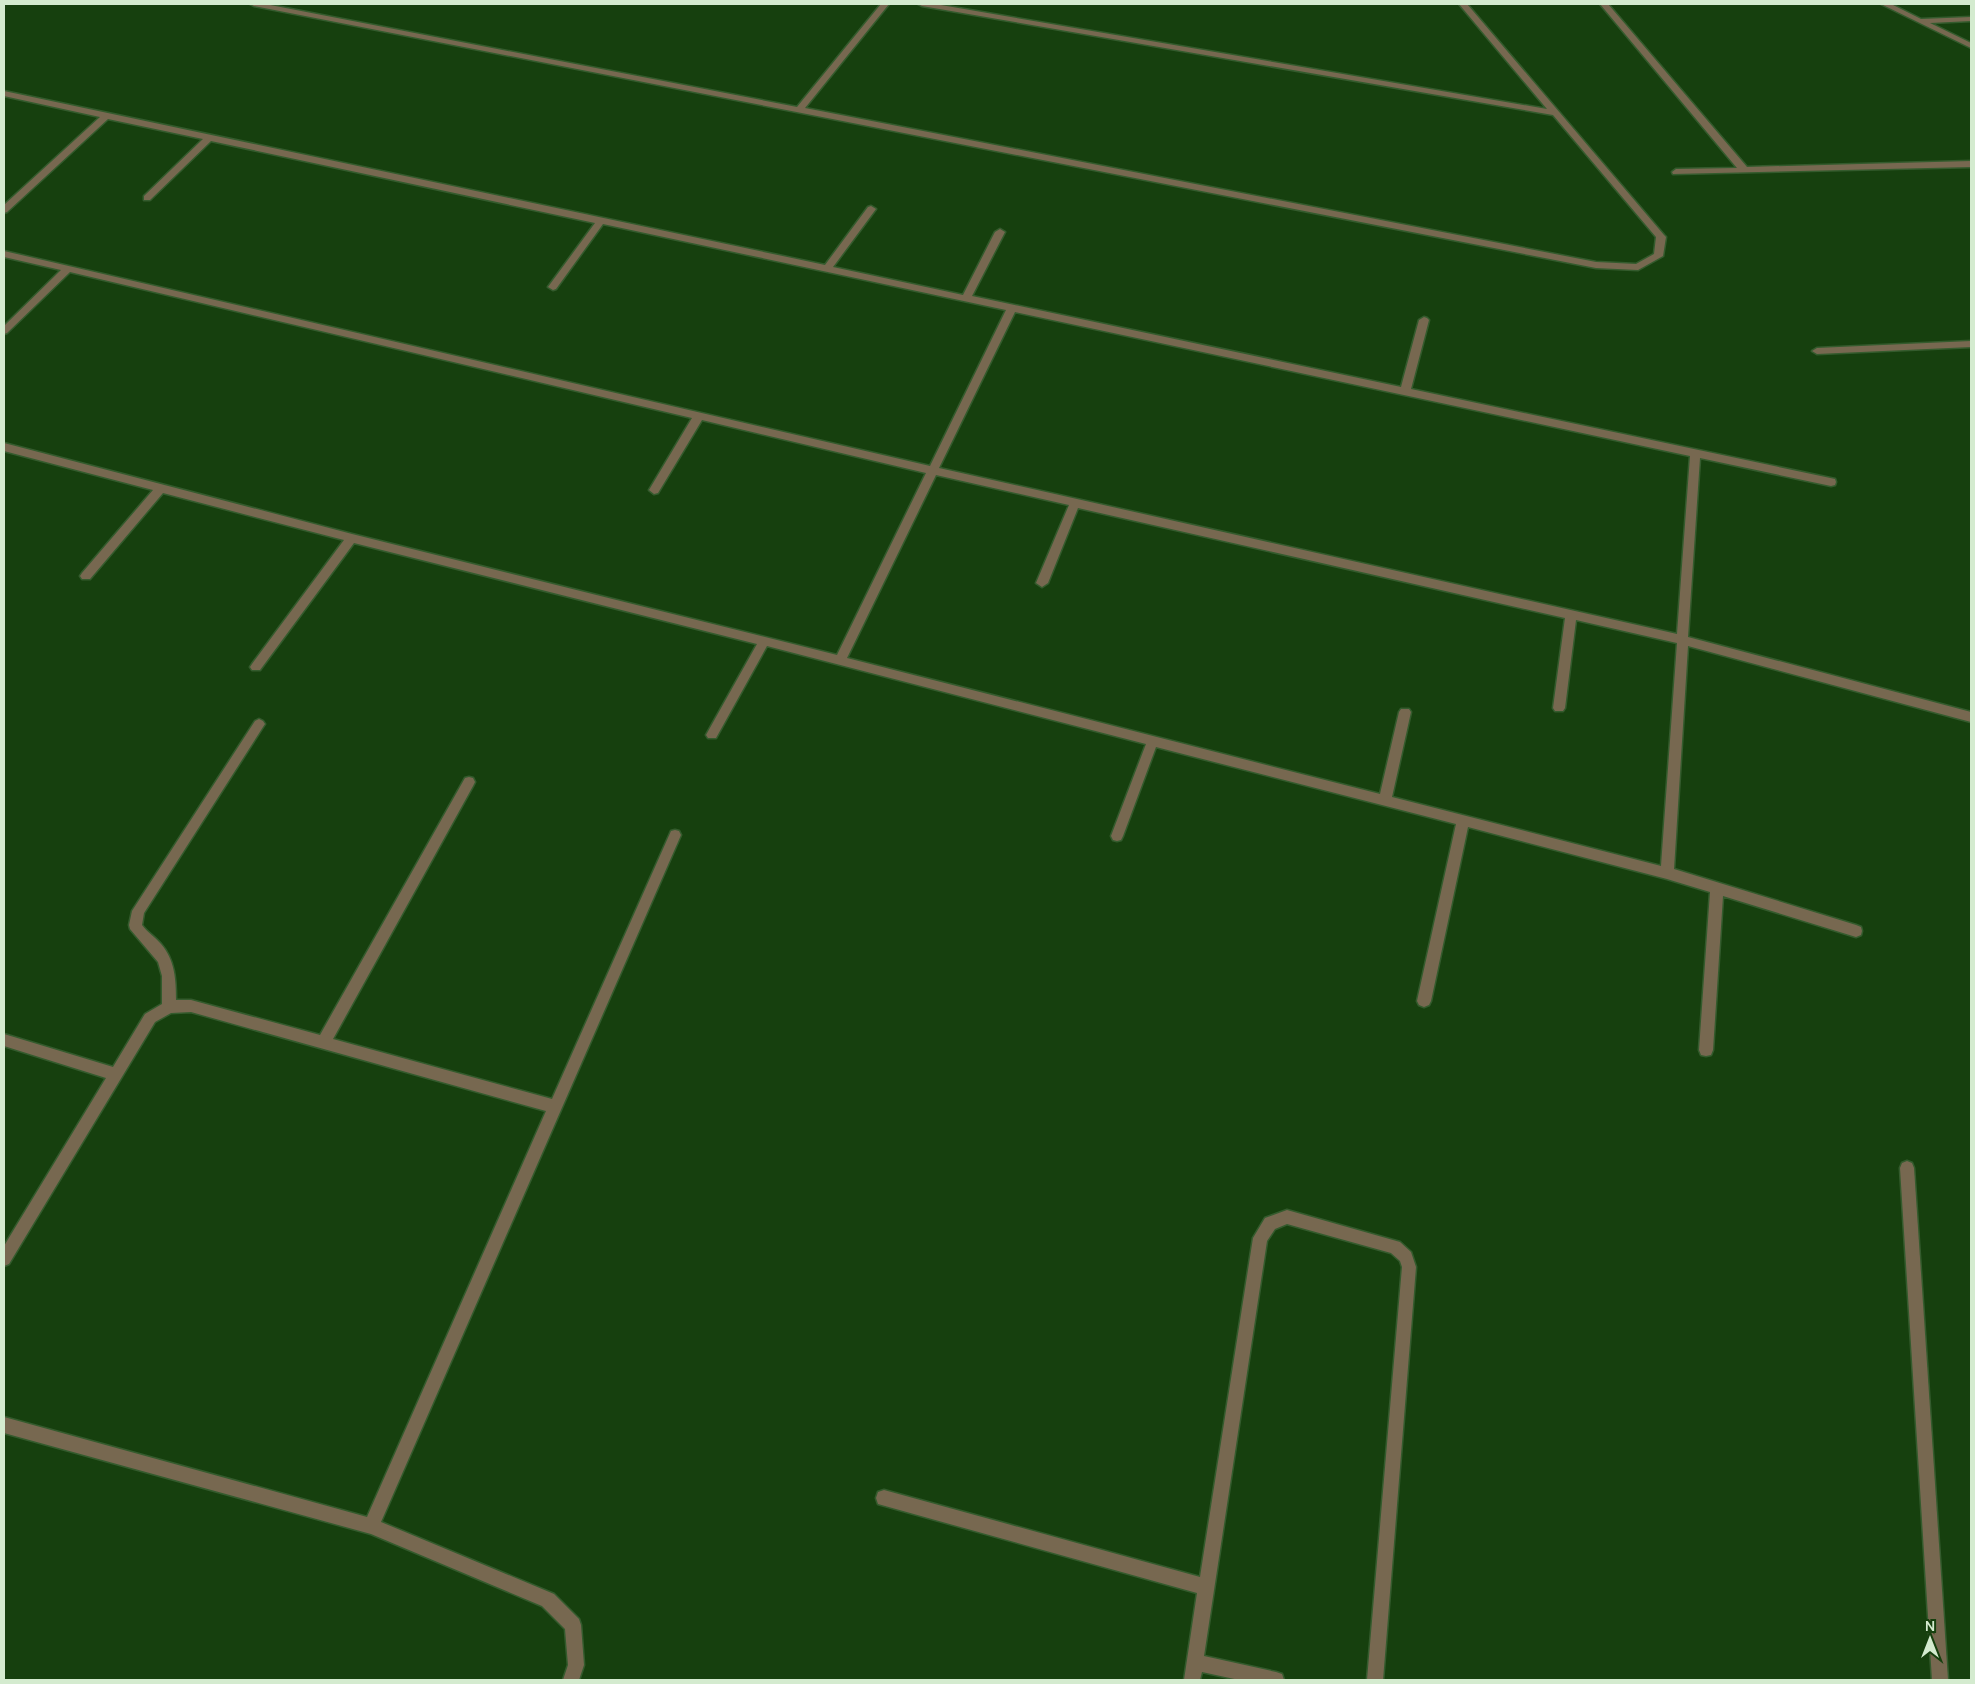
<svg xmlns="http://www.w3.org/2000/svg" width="1975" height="1684" font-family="Manrope,sans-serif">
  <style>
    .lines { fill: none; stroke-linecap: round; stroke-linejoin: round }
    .minor-casing { stroke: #345b2d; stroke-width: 3 }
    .minor { fill: #776850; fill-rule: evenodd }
  </style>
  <rect width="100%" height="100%" fill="#16400e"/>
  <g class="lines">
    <defs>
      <g id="minor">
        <polygon points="250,4 265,4 797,107 881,4 889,4 805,108 1596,262 1636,264 1654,254 1656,237 1553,115 922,6 918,4 935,4 1547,109 1459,4 1467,4 1664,235 1666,237 1663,256 1638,270 1596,268 254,6"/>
        <polygon points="1600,4 1608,4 1747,167 1971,161 1971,167 1673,174 1672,172 1676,169 1737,168"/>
        <polygon points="1881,4 1891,4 1921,19 1971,17 1971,21 1930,23 1971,43 1971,48"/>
        <path d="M4 91 825 265 868 207 871 206 876 209 833 267 963 295 995 232 1000 229 1005 232 972 296 1401 387 1419 320 1424 317 1427 318 1429 320 1411 389 1835 479 1836 482 1835 485 1831 486 1700 458 1688 637 1971 712V722L1688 646 1674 869 1856 925 1861 927 1862 931 1861 935 1856 937 1723 896 1713 1050 1711 1055 1706 1056 1701 1055 1699 1050 1710 892 1667 879 1468 827 1431 1001 1429 1005 1424 1007 1419 1005 1417 1001 1456 824 1156 747 1123 836 1121 840 1117 841 1113 840 1111 836 1146 744 767 646 716 738H708L706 735 757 644 354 543 260 670H252L250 667 252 664 344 540 163 493 90 579H82L80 576 82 573 153 490 4 451V443L352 534 837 655 926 473 702 420 658 493 654 494 649 490 692 418 70 272 7 333 4 334V326L61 270 4 257V251L930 466 1006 310 603 224 556 289 553 290 548 287 595 223 211 141 150 200H144V196L203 139 108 119 7 212 4 213V205L100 117 4 96ZM1015 312 1690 456 1677 634 939 468ZM936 475 1069 505 1036 583 1042 587 1048 583 1078 508 1565 618 1553 708 1555 711H1563L1565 708 1576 620 1677 643 1661 866 1392 797 1411 712 1409 709H1401L1399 712 1380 794 847 658Z"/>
        <polygon points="1971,341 1971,347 1817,354 1812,351 1817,348"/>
        <path d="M259 719 263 721 265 724 263 727 144 913 142 925C147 932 155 937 161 944 175 960 176 980 176 1000H191L320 1035 465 778 469 777 473 778 475 782 473 786 333 1039 552 1099 671 831 675 830 679 831 681 835 381 1522 554 1594 579 1619 581 1625 584 1665 579 1680H563L568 1665 565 1629 542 1606 371 1534 4 1433V1417L367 1517 546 1111 191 1012 171 1013 155 1022 9 1264 4 1266V1246L106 1078 4 1046V1034L113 1067 145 1014 162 1004V976L158 962 130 929 129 925 132 911 255 721Z"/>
        <polygon points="1907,1161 1912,1163 1914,1168 1948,1680 1932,1680 1900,1168 1902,1163"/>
        <polygon points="1287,1210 1400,1242 1411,1252 1416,1267 1383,1680 1367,1680 1402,1267 1400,1261 1391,1253 1287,1224 1275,1229 1267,1241 1204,1656 1276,1672 1282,1674 1284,1680 1239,1680 1202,1672 1200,1680 1184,1680 1197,1593 878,1504 876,1498 878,1492 884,1490 1200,1577 1253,1238 1265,1218"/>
      </g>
    </defs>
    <!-- minor casing -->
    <use href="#minor" class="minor-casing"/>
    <!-- minor -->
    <use href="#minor" class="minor"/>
  </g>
  <!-- border -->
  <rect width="1975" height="1684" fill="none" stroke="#d4ebcf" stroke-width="10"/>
  <!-- north arrow -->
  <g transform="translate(1930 1639)" stroke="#16400e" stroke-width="4" paint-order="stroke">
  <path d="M0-4L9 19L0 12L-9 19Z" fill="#d4ebcf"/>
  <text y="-8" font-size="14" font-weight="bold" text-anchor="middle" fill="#d4ebcf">N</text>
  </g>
</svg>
